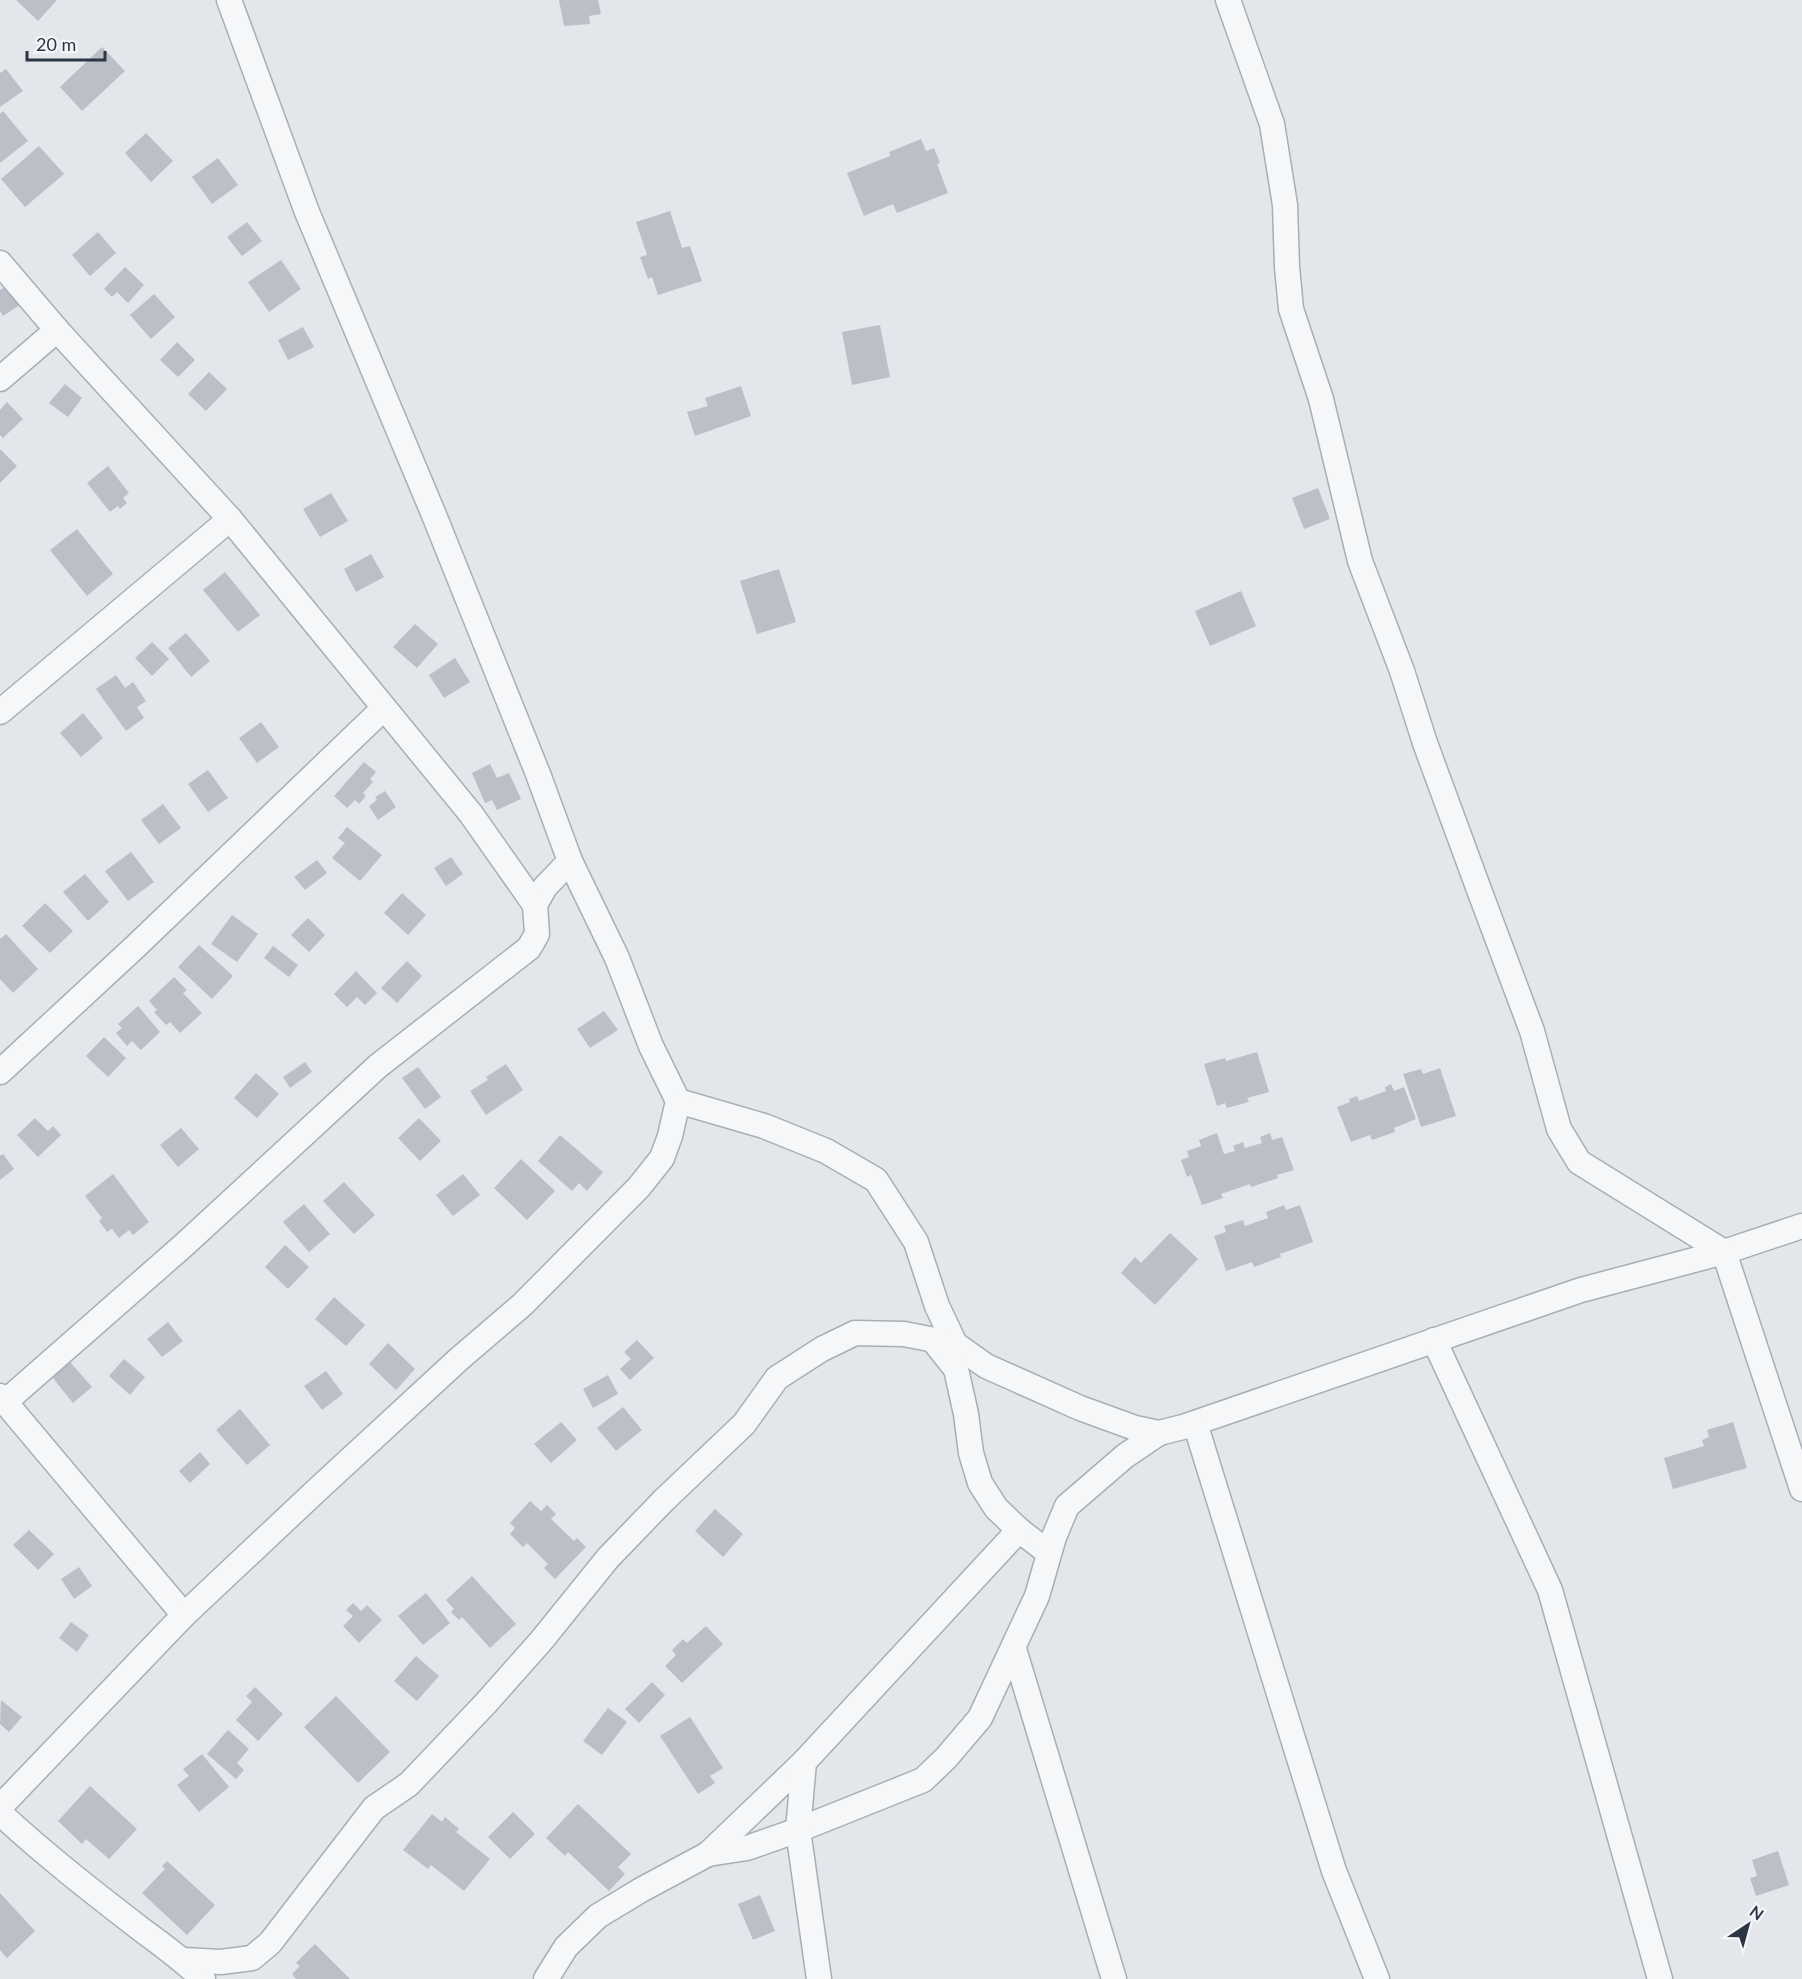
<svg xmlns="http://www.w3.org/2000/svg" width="1802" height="1979" font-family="Lato,sans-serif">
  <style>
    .building { fill: #bbc0c8 }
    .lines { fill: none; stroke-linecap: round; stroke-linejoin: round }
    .minor-casing { stroke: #a8aeb5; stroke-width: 27 }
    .minor { stroke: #f6f7f9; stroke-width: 24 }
  </style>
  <rect width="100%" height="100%" fill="#e3e7eb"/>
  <!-- building -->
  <g class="building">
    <polygon points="16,0 57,0 38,21"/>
    <polygon points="559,0 598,0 601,14 589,16 590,24 564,26"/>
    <polygon points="102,47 125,71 82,111 60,87"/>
    <polygon points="6,69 23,91 0,107 0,73"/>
    <polygon points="3,111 28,141 0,163 0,114"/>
    <polygon points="146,133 173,161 151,182 125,153"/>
    <polygon points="921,139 926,151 934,148 940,163 937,164 948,193 897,213 893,204 864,216 847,173 890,156 889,152"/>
    <polygon points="39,146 64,174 25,207 1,179"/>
    <polygon points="218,158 238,185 212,204 192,177"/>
    <polygon points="670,211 682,248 690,246 702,281 658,295 652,277 648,279 640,257 647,255 636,222"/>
    <polygon points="247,222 262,241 242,256 227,237"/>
    <polygon points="98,232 116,253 90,276 72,255"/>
    <polygon points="281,260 301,289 269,312 248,282"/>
    <polygon points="125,267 144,285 128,303 117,292 112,297 104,289"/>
    <polygon points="12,282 26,301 3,316 0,311 0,290"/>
    <polygon points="154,294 175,317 151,339 130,315"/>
    <polygon points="880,325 890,377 852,385 842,332"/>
    <polygon points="303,327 314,347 288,360 278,340"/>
    <polygon points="177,342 195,360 178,377 160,360"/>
    <polygon points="209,372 227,389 206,411 188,394"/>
    <polygon points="65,384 82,398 68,417 49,403"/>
    <polygon points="741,386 751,416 695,436 687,412 708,406 705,398"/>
    <polygon points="7,402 23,419 3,438 0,435 0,410"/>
    <polygon points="0,449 17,466 0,483"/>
    <polygon points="108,466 129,493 123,498 127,503 120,509 118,506 110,512 87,483"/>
    <polygon points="1318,488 1330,519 1304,529 1292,498"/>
    <polygon points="331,493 348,521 320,537 303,509"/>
    <polygon points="77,529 113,574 87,596 50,550"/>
    <polygon points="371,554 384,577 356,592 344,569"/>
    <polygon points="779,569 796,622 757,634 740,581"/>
    <polygon points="225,572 260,615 238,632 203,590"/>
    <polygon points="1241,591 1256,626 1210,646 1195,611"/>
    <polygon points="415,624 438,644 417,668 393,647"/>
    <polygon points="186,633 210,661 191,677 168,648"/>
    <polygon points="152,642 169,659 152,676 135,658"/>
    <polygon points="455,658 470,682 444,698 429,675"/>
    <polygon points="116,675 125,688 133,682 146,701 137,707 144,718 126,731 96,689"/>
    <polygon points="83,713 103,738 81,757 60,733"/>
    <polygon points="261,722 279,747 257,763 239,738"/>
    <polygon points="364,762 376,772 370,779 373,782 363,793 366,796 359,804 355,800 347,808 334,796"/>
    <polygon points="490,764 497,778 509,773 521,799 497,810 492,800 485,803 472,773"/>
    <polygon points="208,770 228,798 208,812 188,784"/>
    <polygon points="385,791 396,807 378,820 369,806 377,800 375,797"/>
    <polygon points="163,804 181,828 159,844 141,820"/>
    <polygon points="347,827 382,855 360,881 332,858 345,843 338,838"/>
    <polygon points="131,852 154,882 128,901 105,871"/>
    <polygon points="451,857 463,874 446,886 434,868"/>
    <polygon points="317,860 327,873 305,890 294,877"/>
    <polygon points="85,874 109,902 88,921 63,892"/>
    <polygon points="402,893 426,915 408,935 384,913"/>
    <polygon points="45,903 73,931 50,953 22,926"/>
    <polygon points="232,915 258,934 237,962 211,944"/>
    <polygon points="308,918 325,935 309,952 291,935"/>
    <polygon points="6,934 38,969 13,993 0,979 0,939"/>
    <polygon points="199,945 233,976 212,999 178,967"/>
    <polygon points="273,946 298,965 289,977 264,958"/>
    <polygon points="407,961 422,976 397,1003 381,988"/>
    <polygon points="356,971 377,993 365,1005 357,997 347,1007 334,994"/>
    <polygon points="174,977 187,990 183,993 202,1013 180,1033 170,1022 166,1025 154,1012 157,1010 149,1001"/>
    <polygon points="138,1006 160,1032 141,1050 132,1041 127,1046 116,1033 122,1028 118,1024"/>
    <polygon points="604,1011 618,1030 590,1048 577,1029"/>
    <polygon points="104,1037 126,1058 108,1077 86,1056"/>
    <polygon points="1257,1052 1269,1092 1247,1098 1249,1102 1227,1108 1225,1103 1217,1106 1204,1064 1225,1058 1226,1061"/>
    <polygon points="305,1062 312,1072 290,1088 283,1077"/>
    <polygon points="506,1064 523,1090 486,1115 470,1091 488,1080 486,1077"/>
    <polygon points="418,1067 441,1097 425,1109 402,1078"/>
    <polygon points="1440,1068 1456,1116 1421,1127 1403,1074 1421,1069 1423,1074"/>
    <polygon points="256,1073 279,1094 257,1118 234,1098"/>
    <polygon points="1391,1084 1394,1091 1404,1087 1416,1119 1394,1128 1395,1132 1372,1140 1370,1135 1351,1142 1337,1107 1350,1102 1349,1099 1357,1096 1359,1101 1386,1091 1385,1087"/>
    <polygon points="35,1118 48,1131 53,1126 61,1135 38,1157 17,1135"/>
    <polygon points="419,1118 441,1141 420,1161 398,1138"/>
    <polygon points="181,1128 199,1149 178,1167 160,1145"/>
    <polygon points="1217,1133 1224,1154 1235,1151 1233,1146 1243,1142 1245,1148 1262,1143 1260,1137 1270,1133 1272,1140 1282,1137 1294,1170 1277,1175 1278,1178 1251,1187 1250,1184 1221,1194 1223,1198 1202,1205 1191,1175 1187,1177 1181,1160 1189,1157 1187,1151 1201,1146 1199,1140"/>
    <polygon points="560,1135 603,1172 587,1191 579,1183 572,1191 538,1161"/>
    <polygon points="3,1154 14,1169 0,1180 0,1156"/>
    <polygon points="521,1159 555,1191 527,1220 494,1188"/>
    <polygon points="113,1174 149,1222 133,1235 129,1230 119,1238 112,1229 107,1232 99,1221 102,1218 85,1196"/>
    <polygon points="463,1174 480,1195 453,1216 436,1195"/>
    <polygon points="344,1182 375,1215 354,1234 323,1201"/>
    <polygon points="304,1204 330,1234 309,1252 283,1222"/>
    <polygon points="1284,1205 1286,1210 1300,1205 1313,1242 1280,1254 1281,1257 1254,1267 1252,1262 1226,1271 1214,1236 1226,1232 1224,1226 1243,1220 1245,1226 1268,1218 1266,1212"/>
    <polygon points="1170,1233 1198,1259 1155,1305 1121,1273 1135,1257 1141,1263"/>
    <polygon points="285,1245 309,1267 288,1289 265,1267"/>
    <polygon points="334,1297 365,1325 346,1346 315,1319"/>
    <polygon points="168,1322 183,1341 162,1357 147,1339"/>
    <polygon points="637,1340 654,1358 630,1380 620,1369 631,1359 624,1352"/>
    <polygon points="388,1343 415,1369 396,1390 369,1364"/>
    <polygon points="124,1359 145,1377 130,1395 109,1376"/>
    <polygon points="70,1362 92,1387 73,1403 52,1377"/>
    <polygon points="326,1371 343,1394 322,1410 304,1386"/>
    <polygon points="608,1375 618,1394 593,1408 583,1389"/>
    <polygon points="623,1407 642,1430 616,1451 597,1428"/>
    <polygon points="240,1409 270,1445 247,1465 216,1430"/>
    <polygon points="561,1422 577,1440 551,1463 534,1444"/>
    <polygon points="1733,1422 1747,1468 1673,1489 1664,1458 1704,1446 1702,1440 1709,1437 1707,1430"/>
    <polygon points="200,1452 210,1464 190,1483 179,1471"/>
    <polygon points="530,1501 541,1511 547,1505 556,1514 551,1519 574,1541 577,1538 586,1547 555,1579 544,1568 548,1564 527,1543 523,1547 510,1534 515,1528 510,1523"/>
    <polygon points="715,1509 743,1534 723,1557 695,1531"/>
    <polygon points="29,1530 54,1554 38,1570 13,1545"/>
    <polygon points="79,1567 92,1586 74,1599 61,1579"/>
    <polygon points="472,1576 516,1624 490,1648 462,1617 459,1620 451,1612 454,1609 446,1600"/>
    <polygon points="426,1593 450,1623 423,1645 398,1616"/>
    <polygon points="353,1603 361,1611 367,1605 382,1620 359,1643 343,1626 353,1616 346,1610"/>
    <polygon points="71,1622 89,1635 77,1652 59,1638"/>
    <polygon points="706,1626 723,1644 682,1683 665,1666 676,1655 672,1650 683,1639 687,1643"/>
    <polygon points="416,1656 439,1676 417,1701 394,1681"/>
    <polygon points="652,1682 665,1695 639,1723 625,1709"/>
    <polygon points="255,1687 283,1714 258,1741 236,1720 252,1702 246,1696"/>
    <polygon points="336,1696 390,1752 358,1783 304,1727"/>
    <polygon points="1,1700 22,1717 9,1732 0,1724"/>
    <polygon points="608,1708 627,1722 602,1755 583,1741"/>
    <polygon points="690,1717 723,1768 710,1776 715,1783 698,1794 660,1736"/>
    <polygon points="228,1730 249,1749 237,1763 244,1770 236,1779 207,1754"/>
    <polygon points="202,1754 229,1787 199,1812 177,1785 189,1776 183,1769"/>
    <polygon points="90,1786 137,1829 109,1859 86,1839 82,1844 58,1821"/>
    <polygon points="578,1804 631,1854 618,1867 625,1874 609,1891 568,1852 565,1856 546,1838"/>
    <polygon points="513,1812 535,1834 510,1859 488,1837"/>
    <polygon points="432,1814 442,1822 445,1817 459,1829 456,1832 490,1859 464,1891 431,1865 428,1869 403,1850"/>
    <polygon points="1778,1851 1789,1885 1756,1896 1750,1878 1757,1876 1752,1860"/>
    <polygon points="167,1861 215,1905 187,1935 142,1893 165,1869 162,1866"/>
    <polygon points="0,1893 35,1931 7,1958 0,1950"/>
    <polygon points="760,1895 775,1931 753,1940 738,1904"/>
    <polygon points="315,1944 350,1979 296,1979 292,1974 300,1966 296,1963"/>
  </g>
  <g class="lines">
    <defs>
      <g id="minor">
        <polyline points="229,0 307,212 434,515 538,774 570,861 617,958 651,1046 678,1101 764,1126 826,1151 876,1180 916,1242 937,1306 955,1344 986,1366 1080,1408 1135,1428 1159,1433 1183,1427 1581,1290 1724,1252 1802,1226"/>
        <polyline points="1228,0 1272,124 1285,205 1287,267 1291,309 1321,399 1360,561 1402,671 1425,743 1478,887 1532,1031 1559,1129 1579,1162 1724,1252 1802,1489"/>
        <polyline points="0,263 57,330 230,519 471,814 535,905 545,887 570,861"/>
        <polyline points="0,379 57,330"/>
        <polyline points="0,712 230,519"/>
        <polyline points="0,1072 135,947 384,708"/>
        <polyline points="933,1340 956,1369 966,1414 971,1453 980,1483 996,1508 1019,1530 1049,1553"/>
        <polyline points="1434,1340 1550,1590 1660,1979"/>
        <polyline points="0,1396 184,1615"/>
        <polyline points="5,1402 184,1245 378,1066 529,948 537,934 535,905"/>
        <polyline points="1195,1423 1334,1871 1377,1979"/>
        <polyline points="1014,1649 1114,1979"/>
        <polyline points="0,1807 184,1615 317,1490 459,1359 522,1305 639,1187 662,1158 670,1136 678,1101"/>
        <path d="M0 1813C45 1855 94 1893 142 1930 164 1946 184 1961 203 1979"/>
        <polyline points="708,1854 804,1762"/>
        <polyline points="183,1960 221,1962 252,1958 270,1943 374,1808 409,1784 486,1703 541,1641 608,1558 664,1500 744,1424 777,1378 822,1349 855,1333 904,1334 955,1344"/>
        <polyline points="546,1979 566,1947 598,1916 641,1890 708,1854 747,1848 798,1830 923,1780 946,1758 980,1718 1037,1596 1054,1537 1067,1506 1125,1456 1159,1433"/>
        <polyline points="819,1979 798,1830 804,1762 1019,1530"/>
      </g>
    </defs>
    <!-- minor casing -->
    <use href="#minor" class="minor-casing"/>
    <!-- minor -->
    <use href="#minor" class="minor"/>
  </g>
  <!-- north arrow -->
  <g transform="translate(1748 1925) rotate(36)" stroke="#f3f5f8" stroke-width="4.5" paint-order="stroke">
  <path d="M0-4.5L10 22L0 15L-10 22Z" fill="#2b3543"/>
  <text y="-9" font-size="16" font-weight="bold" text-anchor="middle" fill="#2b3543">N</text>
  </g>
  <!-- scale -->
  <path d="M27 51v9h78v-9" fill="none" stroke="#2b3543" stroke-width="3"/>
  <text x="36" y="51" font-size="18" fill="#2b3543" stroke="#f3f5f8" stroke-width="4.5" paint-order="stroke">20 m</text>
</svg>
